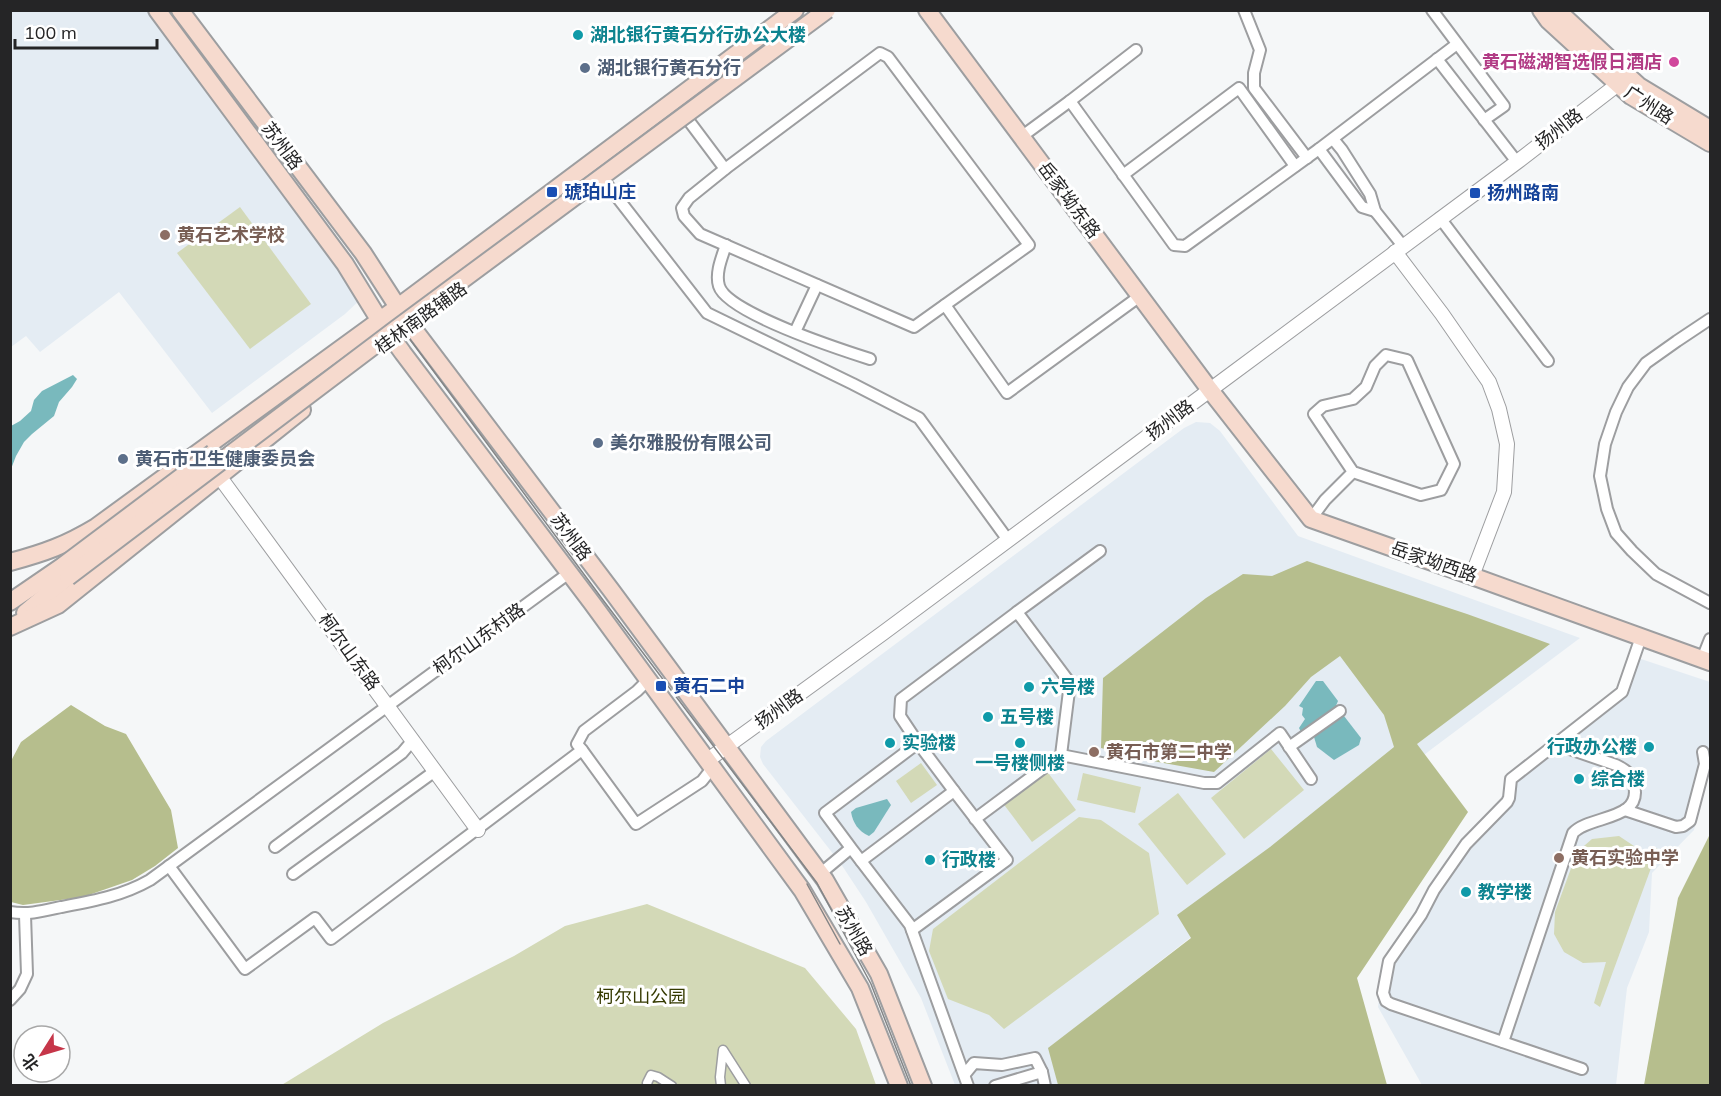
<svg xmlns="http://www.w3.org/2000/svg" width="1721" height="1096" font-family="Mulish,'Noto Sans SC',sans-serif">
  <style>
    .built { fill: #e4ecf3 }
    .green { fill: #d3d9b7 }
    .forest { fill: #b6be8d }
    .water { fill: #79b9bd }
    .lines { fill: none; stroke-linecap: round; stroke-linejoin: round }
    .pedestrian-casing { stroke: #9d9ea0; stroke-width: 11 }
    .minor-casing { stroke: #9d9ea0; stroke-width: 14 }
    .tertiary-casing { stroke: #9d9ea0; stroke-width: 16 }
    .secondary-casing { stroke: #9d9ea0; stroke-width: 20 }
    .pedestrian { stroke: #fff; stroke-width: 8 }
    .minor { stroke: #fff; stroke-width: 10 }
    .tertiary { stroke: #fff; stroke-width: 14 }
    .secondary { stroke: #f6dace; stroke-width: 16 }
    .tram { stroke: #848586; stroke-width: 1.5 }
    .secondary-bridge-casing { stroke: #9d9ea0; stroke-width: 20; stroke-linecap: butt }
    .secondary-bridge { stroke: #f6dace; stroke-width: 16 }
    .culture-dot { fill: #0f9aa8; stroke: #fff; stroke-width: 2 }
    .hotel-dot { fill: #d1479c; stroke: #fff; stroke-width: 2 }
    .service-dot { fill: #5c6f8a; stroke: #fff; stroke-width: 2 }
    .transit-dot { fill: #1a4fb4; stroke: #fff; stroke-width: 2 }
    .education-dot { fill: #8d6e63; stroke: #fff; stroke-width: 2 }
    .labels { text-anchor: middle; stroke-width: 6; stroke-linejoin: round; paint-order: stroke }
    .culture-label { font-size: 18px; font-weight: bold; fill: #0d838f; stroke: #fff; text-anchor: start }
    .hotel-label { font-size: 18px; font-weight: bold; fill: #b23c85; stroke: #fff; text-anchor: end }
    .service-label { font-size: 18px; font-weight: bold; fill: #4e5e75; stroke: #fff; text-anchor: start }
    .street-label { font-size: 18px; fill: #252526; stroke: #fff }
    .transit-label { font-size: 18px; font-weight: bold; fill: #164399; stroke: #fff; text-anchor: start }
    .education-label { font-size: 18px; font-weight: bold; fill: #785e54; stroke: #fff; text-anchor: start }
    .park-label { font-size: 18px; fill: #353a00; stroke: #fff }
  </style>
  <rect width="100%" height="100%" fill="#f5f7f8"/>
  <!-- built -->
  <g class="built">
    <polygon points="11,11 155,11 362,298 345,314 212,413 119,292 40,352 26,336 11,347"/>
    <polygon points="1196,422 1210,423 1220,431 1298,536 1580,638 1433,748 1049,1048 1058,1085 955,1085 921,998 866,902 841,864 763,764 760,757 761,747 766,741 1184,428"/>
    <polygon points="1632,656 1710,682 1710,766 1694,830 1652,873 1649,932 1627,988 1616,1085 1422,1085 1378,1007 1384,963 1461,843 1503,799 1507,779 1619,691"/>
  </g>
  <!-- green -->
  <g class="green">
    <polygon points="240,207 311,304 250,349 177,253"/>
    <polygon points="1271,749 1304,790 1244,839 1211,798"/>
    <polygon points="921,763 937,785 911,803 896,781"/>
    <polygon points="1046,770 1076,810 1032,842 1002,802"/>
    <polygon points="1083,773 1141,787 1135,813 1077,800"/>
    <polygon points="1178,793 1226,854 1187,885 1138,824"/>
    <polygon points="1079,817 1101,820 1149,853 1159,914 1004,1029 989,1015 948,999 929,951 933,929"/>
    <polygon points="1619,836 1640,850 1643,862 1651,846 1658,849 1600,1007 1594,1003 1606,962 1583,963 1564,952 1554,934 1555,912 1577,852 1592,839"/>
    <polygon points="647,904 805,968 856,1029 876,1085 280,1086 383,1023 514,956 565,926"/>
  </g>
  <!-- forest -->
  <g class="forest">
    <polygon points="1307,561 1467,614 1550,644 1417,744 1468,812 1357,978 1387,1085 1058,1085 1048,1048 1191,938 1177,915 1270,847 1394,747 1384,715 1340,656 1311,677 1285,706 1214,772 1158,762 1101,748 1103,678 1206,598 1243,574 1272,576"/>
    <polygon points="71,705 105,726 126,734 171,810 178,848 155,866 132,880 83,897 23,905 11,902 11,761 21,742"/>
    <polygon points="1710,834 1710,1085 1644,1085 1678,898"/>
  </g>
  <!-- water -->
  <g class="water">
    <polygon points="73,375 77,379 72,387 59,402 54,416 32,434 24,442 16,456 11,469 11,426 20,421 31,411 34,400 42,391"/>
    <polygon points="1316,681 1323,681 1338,701 1335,708 1301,732 1299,728 1305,719 1302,715 1303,708 1299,706"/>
    <polygon points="1340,716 1344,716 1361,738 1359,745 1334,760 1317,747 1314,737"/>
    <path d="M887 799 891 805 874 832 869 836C858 831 853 823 851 812L856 808Z"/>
  </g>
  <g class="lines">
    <defs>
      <g id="pedestrian">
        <polyline points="648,1086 647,1083 651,1075 658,1077 672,1086"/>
        <polyline points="721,1086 720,1077 723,1050 746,1086"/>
      </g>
      <g id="minor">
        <polyline points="1244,10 1260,50 1254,73 1254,88 1307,158"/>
        <polyline points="1432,10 1504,106 1484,120"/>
        <polyline points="1136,50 1070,101 1174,245 1185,246 1319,149 1457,44"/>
        <polygon points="880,53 888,57 1029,245 914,327 700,234 684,216 682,208 689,198 725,169"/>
        <polyline points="1437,59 1517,162"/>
        <polyline points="689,121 725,169"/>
        <polyline points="1021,137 1070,101"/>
        <polyline points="1333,139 1342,150 1370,194 1375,211 1403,246"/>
        <polyline points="1319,149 1362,207 1375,211"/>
        <polyline points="1123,175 1239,88 1295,166"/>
        <polyline points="606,183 707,313 853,384 919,418 1008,540"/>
        <polyline points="1440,218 1548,361"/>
        <path d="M726 245C722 257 715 273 719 286 727 313 842 350 870 359"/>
        <polyline points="945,305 1007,393 1140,296"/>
        <polyline points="1710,319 1677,341 1646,363 1628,387 1616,412 1605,444 1600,476 1607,509 1616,533 1632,551 1656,574 1710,603"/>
        <polyline points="795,332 817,285"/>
        <polyline points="1311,519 1325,500 1353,472 1421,495 1441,490 1454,464 1407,360 1386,355 1375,366 1366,387 1353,399 1323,406 1314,414 1353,472"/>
        <polyline points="1017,612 1100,551"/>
        <polyline points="1702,659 1710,639"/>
        <polyline points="918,743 900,716 901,699 1017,612 1070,683 1061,755"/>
        <polyline points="1289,747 1340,711"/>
        <polyline points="582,750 636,824 702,781 713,767"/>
        <polyline points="1625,810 1676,827 1683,826 1690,821 1705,764 1703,752"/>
        <polyline points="975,819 1061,755 1204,783 1217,783 1280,733 1311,779"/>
        <polyline points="275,847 402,753 413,740"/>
        <polyline points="861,861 910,925 968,1086"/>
        <polyline points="169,866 245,969 315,918 331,939 582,750 577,744 584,731 637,691 648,680"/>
        <polyline points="821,873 851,848 861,861 954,791 918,743 825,813 851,848"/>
        <polyline points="293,874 435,771"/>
        <path d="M10 912C29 915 43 911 61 907 93 901 122 896 150 880L569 573"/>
        <polyline points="912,930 1007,860 954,791"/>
        <polyline points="10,1000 20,989 27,974 25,915"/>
        <path d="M1503 1042 1573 833C1589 815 1643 821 1634 785 1632 774 1626 770 1616 765L1555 744"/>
        <polyline points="1582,1069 1391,1004 1386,1001 1383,993 1389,961 1421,915 1434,890 1466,844 1507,802 1509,798 1511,779 1622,692 1641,637"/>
        <polyline points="965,1074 974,1063 1002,1065 1035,1058 1042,1072"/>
        <polyline points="995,1086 1042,1072 1045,1086"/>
      </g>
      <g id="tertiary">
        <polyline points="1395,252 1442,314 1489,382 1499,409 1507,444 1504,492 1472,576"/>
        <polyline points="219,476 478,830"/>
        <polyline points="708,760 883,633 1210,390 1517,162 1626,78"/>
      </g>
      <g id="secondary">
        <polyline points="157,10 345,264 380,321 403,353 592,603 802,890 860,988 899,1086"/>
        <polyline points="180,10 363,253 403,315 611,590 825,880 879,974 923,1086"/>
        <polyline points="927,10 1210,390 1311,519 1472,576 1710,662"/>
        <polyline points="1541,10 1548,20 1631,96 1710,143"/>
        <polyline points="1557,10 1639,86 1710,129"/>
        <path d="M10 562C44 553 66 545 96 527L398 307 795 10"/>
        <polyline points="10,602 64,565"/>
        <polyline points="25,613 68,577"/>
        <polyline points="10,627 58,605 302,410"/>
      </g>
    </defs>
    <!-- pedestrian casing -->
    <use href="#pedestrian" class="pedestrian-casing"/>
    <!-- minor casing -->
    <use href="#minor" class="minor-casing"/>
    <!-- tertiary casing -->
    <use href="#tertiary" class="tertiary-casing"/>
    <!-- secondary casing -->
    <use href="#secondary" class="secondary-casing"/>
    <!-- pedestrian -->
    <use href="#pedestrian" class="pedestrian"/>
    <!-- minor -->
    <use href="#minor" class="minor"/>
    <!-- tertiary -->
    <use href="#tertiary" class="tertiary"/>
    <!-- secondary -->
    <use href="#secondary" class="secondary"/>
    <!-- tram -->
    <g class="tram">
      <path d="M819 10 431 297 405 318C400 323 402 327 406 334L603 600 817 883 871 984 911 1086"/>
      <polyline points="807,884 840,944"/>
    </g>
    <defs>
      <g id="secondary-bridge">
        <polyline points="64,565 213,453"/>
        <polyline points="68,577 396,329 827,10"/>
      </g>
    </defs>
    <!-- secondary-bridge casing -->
    <use href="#secondary-bridge" class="secondary-bridge-casing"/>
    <!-- secondary-bridge -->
    <use href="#secondary-bridge" class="secondary-bridge"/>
  </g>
  <!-- markers -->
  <g class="culture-dot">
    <circle cx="578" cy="35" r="6"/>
    <circle cx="1029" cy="687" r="6"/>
    <circle cx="988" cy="717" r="6"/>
    <circle cx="890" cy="743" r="6"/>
    <circle cx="1020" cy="743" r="6"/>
    <circle cx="1649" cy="747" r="6"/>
    <circle cx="1579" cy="779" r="6"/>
    <circle cx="930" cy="860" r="6"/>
    <circle cx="1466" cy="892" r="6"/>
  </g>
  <circle class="hotel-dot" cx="1674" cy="62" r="6"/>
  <g class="service-dot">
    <circle cx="585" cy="68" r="6"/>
    <circle cx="598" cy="443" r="6"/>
    <circle cx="123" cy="459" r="6"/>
  </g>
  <g class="transit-dot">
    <rect x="546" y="186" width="12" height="12" rx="3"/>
    <rect x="1469" y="187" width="12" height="12" rx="3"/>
    <rect x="655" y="680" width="12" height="12" rx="3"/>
  </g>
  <g class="education-dot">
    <circle cx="165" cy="235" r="6"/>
    <circle cx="1094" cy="752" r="6"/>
    <circle cx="1559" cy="858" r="6"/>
  </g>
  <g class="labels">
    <!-- culture labels -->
    <g class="culture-label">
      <text x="590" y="41">湖北银行黄石分行办公大楼</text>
      <text x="1041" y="693">六号楼</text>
      <text x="1000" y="723">五号楼</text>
      <text x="902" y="749">实验楼</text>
      <text x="1637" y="753" text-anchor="end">行政办公楼</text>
      <text x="1020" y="769" text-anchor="middle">一号楼侧楼</text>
      <text x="1591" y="785">综合楼</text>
      <text x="942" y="866">行政楼</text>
      <text x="1478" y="898">教学楼</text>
    </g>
    <!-- hotel labels -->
    <g class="hotel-label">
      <text x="1662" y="68">黄石磁湖智选假日酒店</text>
    </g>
    <!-- service labels -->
    <g class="service-label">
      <text x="597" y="74">湖北银行黄石分行</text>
      <text x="610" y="449">美尔雅股份有限公司</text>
      <text x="135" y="465">黄石市卫生健康委员会</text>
    </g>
    <!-- street labels -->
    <g class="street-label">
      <text transform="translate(1649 105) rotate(33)" y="6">广州路</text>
      <text transform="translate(1559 129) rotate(-38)" y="6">扬州路</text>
      <text transform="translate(282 146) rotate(53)" y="6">苏州路</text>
      <text transform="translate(1069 200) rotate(53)" y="6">岳家坳东路</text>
      <text transform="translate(421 318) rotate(-36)" y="6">桂林南路辅路</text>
      <text transform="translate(1170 420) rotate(-37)" y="6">扬州路</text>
      <text transform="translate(571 537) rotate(53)" y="6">苏州路</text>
      <text transform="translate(1434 562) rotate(19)" y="6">岳家坳西路</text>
      <text transform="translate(479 639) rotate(-36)" y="6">柯尔山东村路</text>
      <text transform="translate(349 652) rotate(54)" y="6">柯尔山东路</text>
      <text transform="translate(779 709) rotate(-36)" y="6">扬州路</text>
      <text transform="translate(854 931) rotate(60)" y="6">苏州路</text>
    </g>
    <!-- transit labels -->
    <g class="transit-label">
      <text x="564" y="198">琥珀山庄</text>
      <text x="1487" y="199">扬州路南</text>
      <text x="673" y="692">黄石二中</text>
    </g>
    <!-- education labels -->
    <g class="education-label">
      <text x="177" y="241">黄石艺术学校</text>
      <text x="1106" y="758">黄石市第二中学</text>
      <text x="1571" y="864">黄石实验中学</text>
    </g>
    <!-- park labels -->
    <g class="park-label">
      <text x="641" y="1003">柯尔山公园</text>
    </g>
  </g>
  <!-- border -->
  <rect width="1721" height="1096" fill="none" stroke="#252526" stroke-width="24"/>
  <!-- north arrow -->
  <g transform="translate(42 1054) rotate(233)"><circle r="28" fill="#ffffff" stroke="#a8a8a8" stroke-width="1.5"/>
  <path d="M0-4.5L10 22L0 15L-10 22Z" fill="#c63649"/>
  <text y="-9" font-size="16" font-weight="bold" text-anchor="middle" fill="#252526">北</text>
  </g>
  <!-- scale -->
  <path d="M15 39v9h142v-9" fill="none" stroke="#252526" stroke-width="3"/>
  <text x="24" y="39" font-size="18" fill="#252526" stroke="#ffffff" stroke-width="4.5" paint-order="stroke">100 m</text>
</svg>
